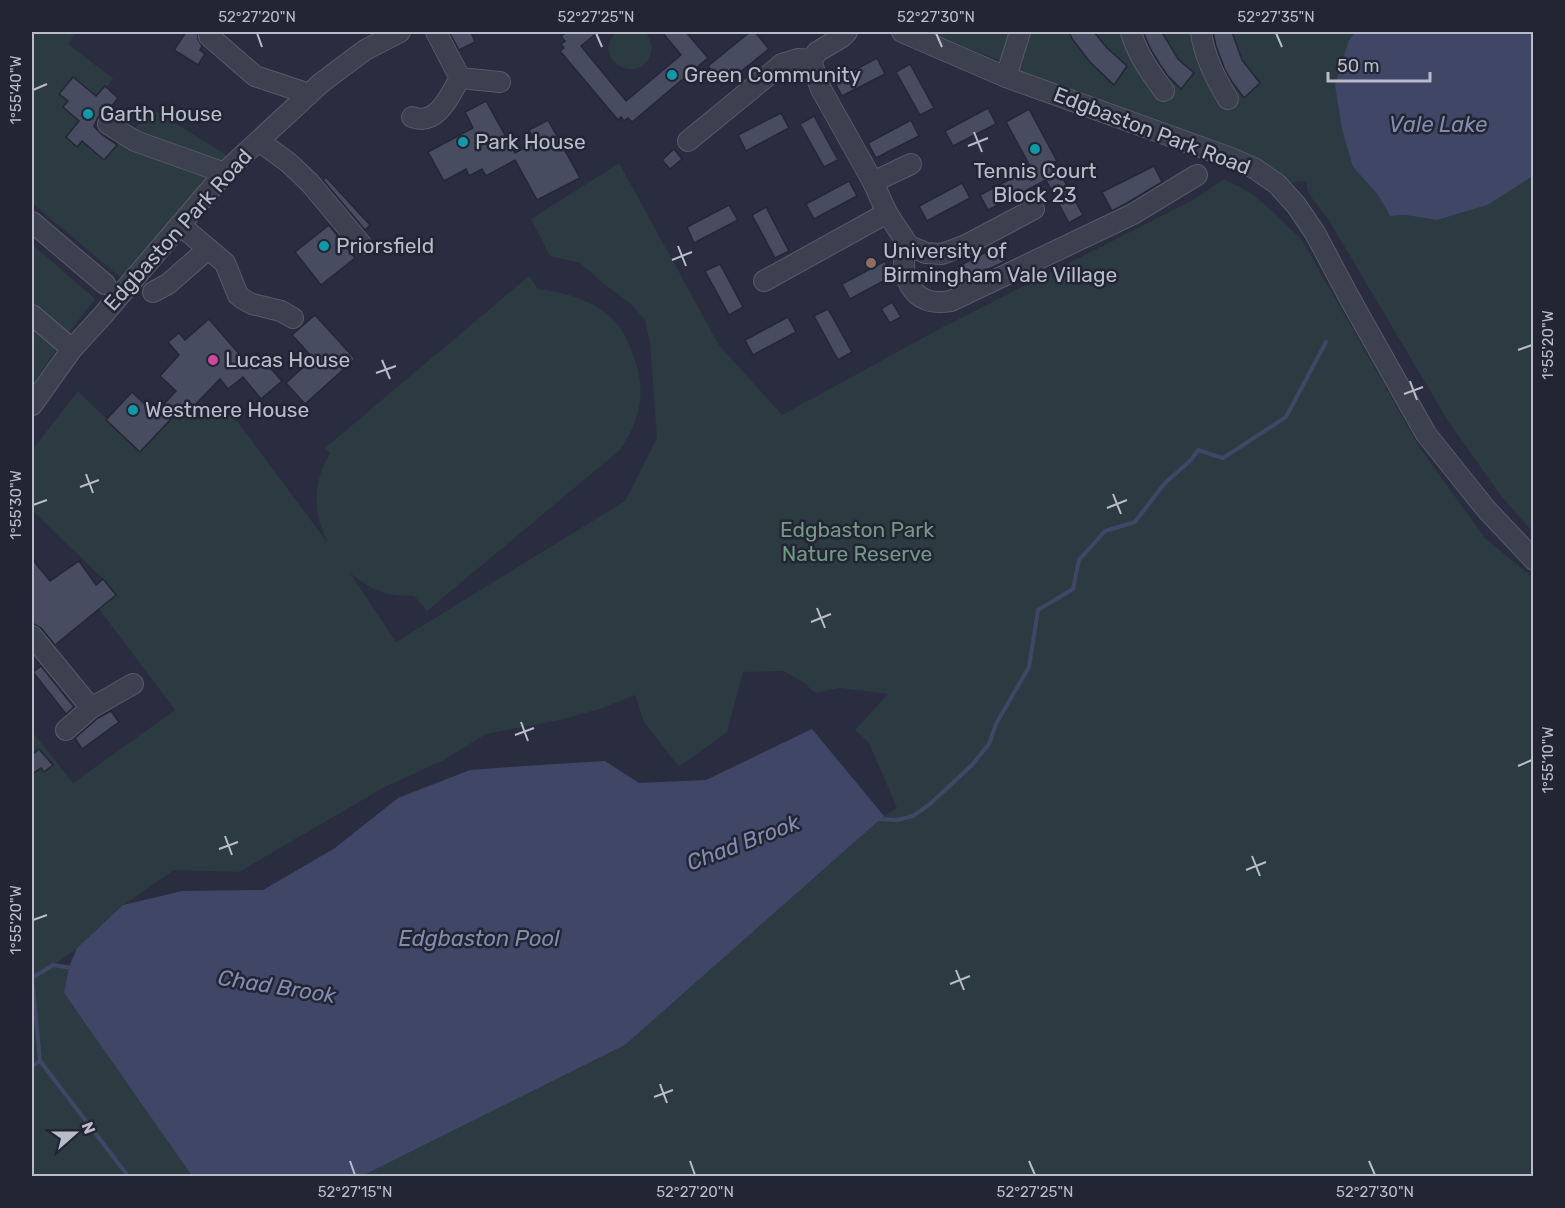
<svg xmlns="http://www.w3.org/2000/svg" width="1565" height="1208" font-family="Rubik,sans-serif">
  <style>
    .green { fill: #2c3a41; fill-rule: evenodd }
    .water { fill: #404766 }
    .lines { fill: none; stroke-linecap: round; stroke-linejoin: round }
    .stream { stroke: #404766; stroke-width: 4 }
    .building { fill: #484c60; stroke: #232736; stroke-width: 1.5 }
    .minor-casing { stroke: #575b69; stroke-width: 22 }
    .minor { stroke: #3c404f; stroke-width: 20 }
    .ticks { fill: none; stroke: #b9bbc9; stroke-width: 2 }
    .culture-dot { fill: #0f9aa8; stroke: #212534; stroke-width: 2 }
    .education-dot { fill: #8d6e63; stroke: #212534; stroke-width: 2 }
    .hotel-dot { fill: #d1479c; stroke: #212534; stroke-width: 2 }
    .labels { text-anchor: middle; stroke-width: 5; stroke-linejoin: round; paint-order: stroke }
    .poi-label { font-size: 21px; fill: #b9bbc9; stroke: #212534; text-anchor: start }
    .street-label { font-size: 21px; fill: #b9bbc9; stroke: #212534 }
    .park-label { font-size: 21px; fill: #739884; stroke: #212534 }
    .water-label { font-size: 22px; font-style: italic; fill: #848cad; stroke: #212534 }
    .neatline { fill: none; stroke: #b9bbc9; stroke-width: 2 }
    .ticks-label { font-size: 15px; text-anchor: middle; fill: #b9bbc9 }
  </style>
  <rect width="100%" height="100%" fill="#292d3f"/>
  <!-- green -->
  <g class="green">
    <path d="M32 32H76L68 44 154 110 228 156 121 278 32 203ZM113 79 154 110 117 145 105 160 82 141 77 146 66 137Z"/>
    <path d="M616 32H645C650 38 653 45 651 53 642 87 589 61 616 32Z"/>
    <polygon points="926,32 1355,32 1349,40 1353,167 1378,195 1390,216 1405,215 1437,220 1489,203 1533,176 1533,532 1501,496 1448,421 1328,219 1308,193 1306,181 1277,184 1006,77 1009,64"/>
    <path d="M619 163 719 345 782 415 943 327 1193 200 1224 179 1251 193 1271 210 1302 240 1420 448 1485 538 1533 578V1176H362L625 1045 884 816 897 808 869 743 855 730 888 694 840 688 815 693 804 683 784 671 743 672 727 732 679 767 644 722 635 695 603 708 560 720 486 734 444 760 383 788 239 872 174 870 123 905 77 948 54 965 69 967 64 993 192 1176H32V731L73 783 175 710 99 609 116 595 103 579 32 510V450L78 391 140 451 188 401 194 406H226L327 542C324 534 321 527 319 519 313 496 318 473 330 453L325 448 529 276 538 289C569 292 606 304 623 332 628 340 631 349 634 358 647 391 640 421 620 450L427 611 414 596C385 596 373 591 350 573L396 642 625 501 657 438 650 344 645 320 632 305 604 284 580 263 550 256 531 219Z"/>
    <polygon points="32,244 95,299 62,341 32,385"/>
  </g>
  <!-- water -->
  <g class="water">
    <polygon points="1355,32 1533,32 1533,176 1487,205 1437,220 1405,215 1390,216 1378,195 1353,167 1342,129 1335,85 1349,40"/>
    <polygon points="812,729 884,816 625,1045 362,1176 192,1176 64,993 69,967 77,948 123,905 182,891 263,890 335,848 398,798 470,770 524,766 605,761 639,783 706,780"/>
  </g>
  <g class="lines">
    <!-- stream -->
    <g class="stream">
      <polyline points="878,819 897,820 913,816 930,804 972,765 989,744 996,724 1029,667 1038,610 1073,589 1079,560 1105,531 1135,522 1164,484 1191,460 1198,450 1223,458 1286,417 1326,342"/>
      <polyline points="40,1061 128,1176"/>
      <polyline points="32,1066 40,1061 32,978 53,965 72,968"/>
    </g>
  </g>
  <!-- building -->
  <g class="building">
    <polygon points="186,32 198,32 198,39 202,46 200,50 205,54 198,65 174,50"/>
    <polygon points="449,32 471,32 475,42 459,50"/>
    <polygon points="567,32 598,32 581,46 626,101 681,55 662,32 686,32 708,58 632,122 628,118 624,121 621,117 618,120 560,51 564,48 561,44 565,41 561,36"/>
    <polygon points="750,32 755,32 769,49 724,85 708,66"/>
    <polygon points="1069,32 1094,32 1107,48 1127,66 1114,85 1090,62 1073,40"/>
    <polygon points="1143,32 1162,32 1178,59 1194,73 1181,89 1167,75 1159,63 1151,50"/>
    <polygon points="1213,32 1232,32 1242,60 1260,83 1244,98 1232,82 1225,70 1216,46"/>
    <polygon points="877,58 885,74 842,96 834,81"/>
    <polygon points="910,64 934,108 920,115 896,72"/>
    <polygon points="73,77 96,96 105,86 118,98 106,113 98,117 94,126 101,134 117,145 104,160 82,141 77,147 66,137 79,121 63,107 68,101 59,94"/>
    <polygon points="486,101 515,153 535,142 529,130 548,120 580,178 537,200 515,160 486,176 482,169 469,176 466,169 444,181 428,152 473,128 465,112"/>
    <polygon points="988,108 996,124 953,146 945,131"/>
    <polygon points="1029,109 1057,161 1054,162 1083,215 1069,223 1046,180 988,210 980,195 1031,168 1006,122"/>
    <polygon points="781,113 789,128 746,151 738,135"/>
    <polygon points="814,116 838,160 824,167 800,124"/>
    <polygon points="911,120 919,136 876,158 868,143"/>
    <polygon points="674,149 682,159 670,169 662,160"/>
    <polygon points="1154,166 1162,182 1127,203 1112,211 1102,192"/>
    <polygon points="326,177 370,225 365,230 323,180"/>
    <polygon points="849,181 857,196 814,219 806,204"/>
    <polygon points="962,183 970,198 927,221 919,206"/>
    <polygon points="729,205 738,220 694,243 687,227"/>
    <polygon points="766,207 789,251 775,258 752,215"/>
    <polygon points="329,225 355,258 321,285 295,252"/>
    <polygon points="998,246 1006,261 962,282 955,268"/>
    <polygon points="885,261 893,276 850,299 842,284"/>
    <polygon points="720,264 743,307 729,315 705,271"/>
    <polygon points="892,302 901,317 890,323 881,309"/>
    <polygon points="828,309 852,352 838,360 814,316"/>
    <polygon points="315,315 355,359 305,404 286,383 313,358 292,335"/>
    <polygon points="788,317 796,332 753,355 745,340"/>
    <polygon points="209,319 246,362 257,353 282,381 261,399 243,377 228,389 220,379 194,406 188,401 140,452 106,420 132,392 155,414 176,391 160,376 179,355 168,342 179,333 185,340"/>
    <polygon points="32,559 50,581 79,561 96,585 103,579 116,595 55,645 41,628 32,623"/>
    <polygon points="41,666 74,707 66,714 33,672"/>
    <polygon points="111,711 119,722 82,749 75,738 98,718"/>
    <polygon points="39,749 53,765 44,772 41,768 32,774 32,755"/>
  </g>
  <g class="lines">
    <defs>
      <g id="minor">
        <polyline points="847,32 842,37 817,52 812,60 813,67 821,89 873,182 887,213 909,246 926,253 942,254 966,245 1034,209"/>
        <polyline points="902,32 1006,77 1231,158 1254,168 1277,184 1296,205 1315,233 1349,297 1426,434 1486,509 1534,560"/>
        <path d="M1131 32C1137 54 1150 72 1164 91"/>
        <path d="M1201 32C1204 56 1215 78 1228 99"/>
        <polyline points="209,36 255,76 309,94"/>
        <polyline points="1006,77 1020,32"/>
        <polyline points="460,78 500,82"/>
        <path d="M412 117C437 127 450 95 460 78L436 32"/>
        <polyline points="108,124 135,141 225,173"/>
        <polyline points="259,141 289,163 310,183 361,244"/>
        <polyline points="688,141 782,64 798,59 812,60"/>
        <polyline points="873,182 911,164"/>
        <polyline points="32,222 105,284"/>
        <polyline points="180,225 225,263 238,295 243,299 252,304 281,311 293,318"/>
        <path d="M909 246C907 250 905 255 904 260 903 275 911 295 927 300 934 303 944 302 951 301L1133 214 1197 175"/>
        <polyline points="764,281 887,213"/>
        <polyline points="153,292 168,284 208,249"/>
        <polyline points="32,315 72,349"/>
        <polyline points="32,405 72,349 103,315 227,170 321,83 365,50 400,32"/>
        <polyline points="32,636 91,708 66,730"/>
        <polyline points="91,708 133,684"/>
      </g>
    </defs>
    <!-- minor casing -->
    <use href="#minor" class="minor-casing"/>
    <!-- minor -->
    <use href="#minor" class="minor"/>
  </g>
  <!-- ticks -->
  <path class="ticks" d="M257 33 262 47M596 33 602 47M936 33 942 47M1276 33 1282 47M33 90 47 84M974 132 982 152M968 146 988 138M678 246 686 266M672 260 692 252M1518 350 1532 345M382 360 390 379M376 373 396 366M1410 381 1417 400M1404 394 1423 387M86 474 93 493M80 487 99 480M1113 494 1121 514M33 505 47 500M1107 508 1127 500M817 608 825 628M811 622 831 614M521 722 528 741M515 735 534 728M1518 766 1532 760M225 836 232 855M219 849 238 842M1252 856 1260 876M1246 870 1266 862M33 920 47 915M956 970 964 990M950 984 970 976M660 1084 667 1103M654 1097 673 1090M350 1161 355 1175M690 1161 695 1175M1029 1161 1035 1175M1369 1161 1375 1175"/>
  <!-- markers -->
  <g class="culture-dot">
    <circle cx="672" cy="75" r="6"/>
    <circle cx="88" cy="114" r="6"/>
    <circle cx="463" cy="142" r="6"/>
    <circle cx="1035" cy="149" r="6"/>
    <circle cx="324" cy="246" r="6"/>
    <circle cx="133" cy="410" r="6"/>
  </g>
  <circle class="education-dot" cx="871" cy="263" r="6"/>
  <circle class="hotel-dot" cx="213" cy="360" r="6"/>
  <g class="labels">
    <!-- poi labels -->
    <g class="poi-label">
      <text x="684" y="82">Green Community</text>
      <text x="100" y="121">Garth House</text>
      <text x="475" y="149">Park House</text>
      <text x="1035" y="178" text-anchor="middle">Tennis Court<tspan x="1035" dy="24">Block 23</tspan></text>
      <text x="336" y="253">Priorsfield</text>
      <text x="883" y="258">University of<tspan x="883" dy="24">Birmingham Vale Village</tspan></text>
      <text x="225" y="367">Lucas House</text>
      <text x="145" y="417">Westmere House</text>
    </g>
    <!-- street labels -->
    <g class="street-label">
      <text transform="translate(1152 131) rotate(21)" y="7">Edgbaston Park Road</text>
      <text transform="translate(178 230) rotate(-48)" y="7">Edgbaston Park Road</text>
    </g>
    <!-- park labels -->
    <g class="park-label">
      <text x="857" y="537">Edgbaston Park<tspan x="857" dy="24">Nature Reserve</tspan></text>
    </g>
    <!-- water labels -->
    <g class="water-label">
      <text x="1438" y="132">Vale Lake</text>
      <text transform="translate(743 842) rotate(-21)" y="8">Chad Brook</text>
      <text x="479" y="946">Edgbaston Pool</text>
      <text transform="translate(277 986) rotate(9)" y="8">Chad Brook</text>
    </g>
  </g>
  <!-- border -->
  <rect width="1565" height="1208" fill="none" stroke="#212534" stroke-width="66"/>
  <!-- north arrow -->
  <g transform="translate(75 1133) rotate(69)" stroke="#212534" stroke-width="4.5" paint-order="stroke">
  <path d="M0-4.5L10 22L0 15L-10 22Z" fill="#b9bbc9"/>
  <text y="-9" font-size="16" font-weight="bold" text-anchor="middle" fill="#b9bbc9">N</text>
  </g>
  <!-- scale -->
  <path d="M1328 72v9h102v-9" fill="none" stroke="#b9bbc9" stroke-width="3"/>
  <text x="1337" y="72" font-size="18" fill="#b9bbc9" stroke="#212534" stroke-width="4.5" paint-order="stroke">50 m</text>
  <rect x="33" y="33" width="1499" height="1142" class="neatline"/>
  <g class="ticks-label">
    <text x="257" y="22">52°27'20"N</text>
    <text x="596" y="22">52°27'25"N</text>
    <text x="936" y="22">52°27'30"N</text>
    <text x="1276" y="22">52°27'35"N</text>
    <text transform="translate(16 90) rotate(-90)" y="5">1°55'40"W</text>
    <text transform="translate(1548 345) rotate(-90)" y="5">1°55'20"W</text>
    <text transform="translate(16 505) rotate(-90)" y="5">1°55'30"W</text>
    <text transform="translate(1548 760) rotate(-90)" y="5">1°55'10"W</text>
    <text transform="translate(16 920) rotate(-90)" y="5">1°55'20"W</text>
    <text x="355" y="1197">52°27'15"N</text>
    <text x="695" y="1197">52°27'20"N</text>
    <text x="1035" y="1197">52°27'25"N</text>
    <text x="1375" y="1197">52°27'30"N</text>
  </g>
</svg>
